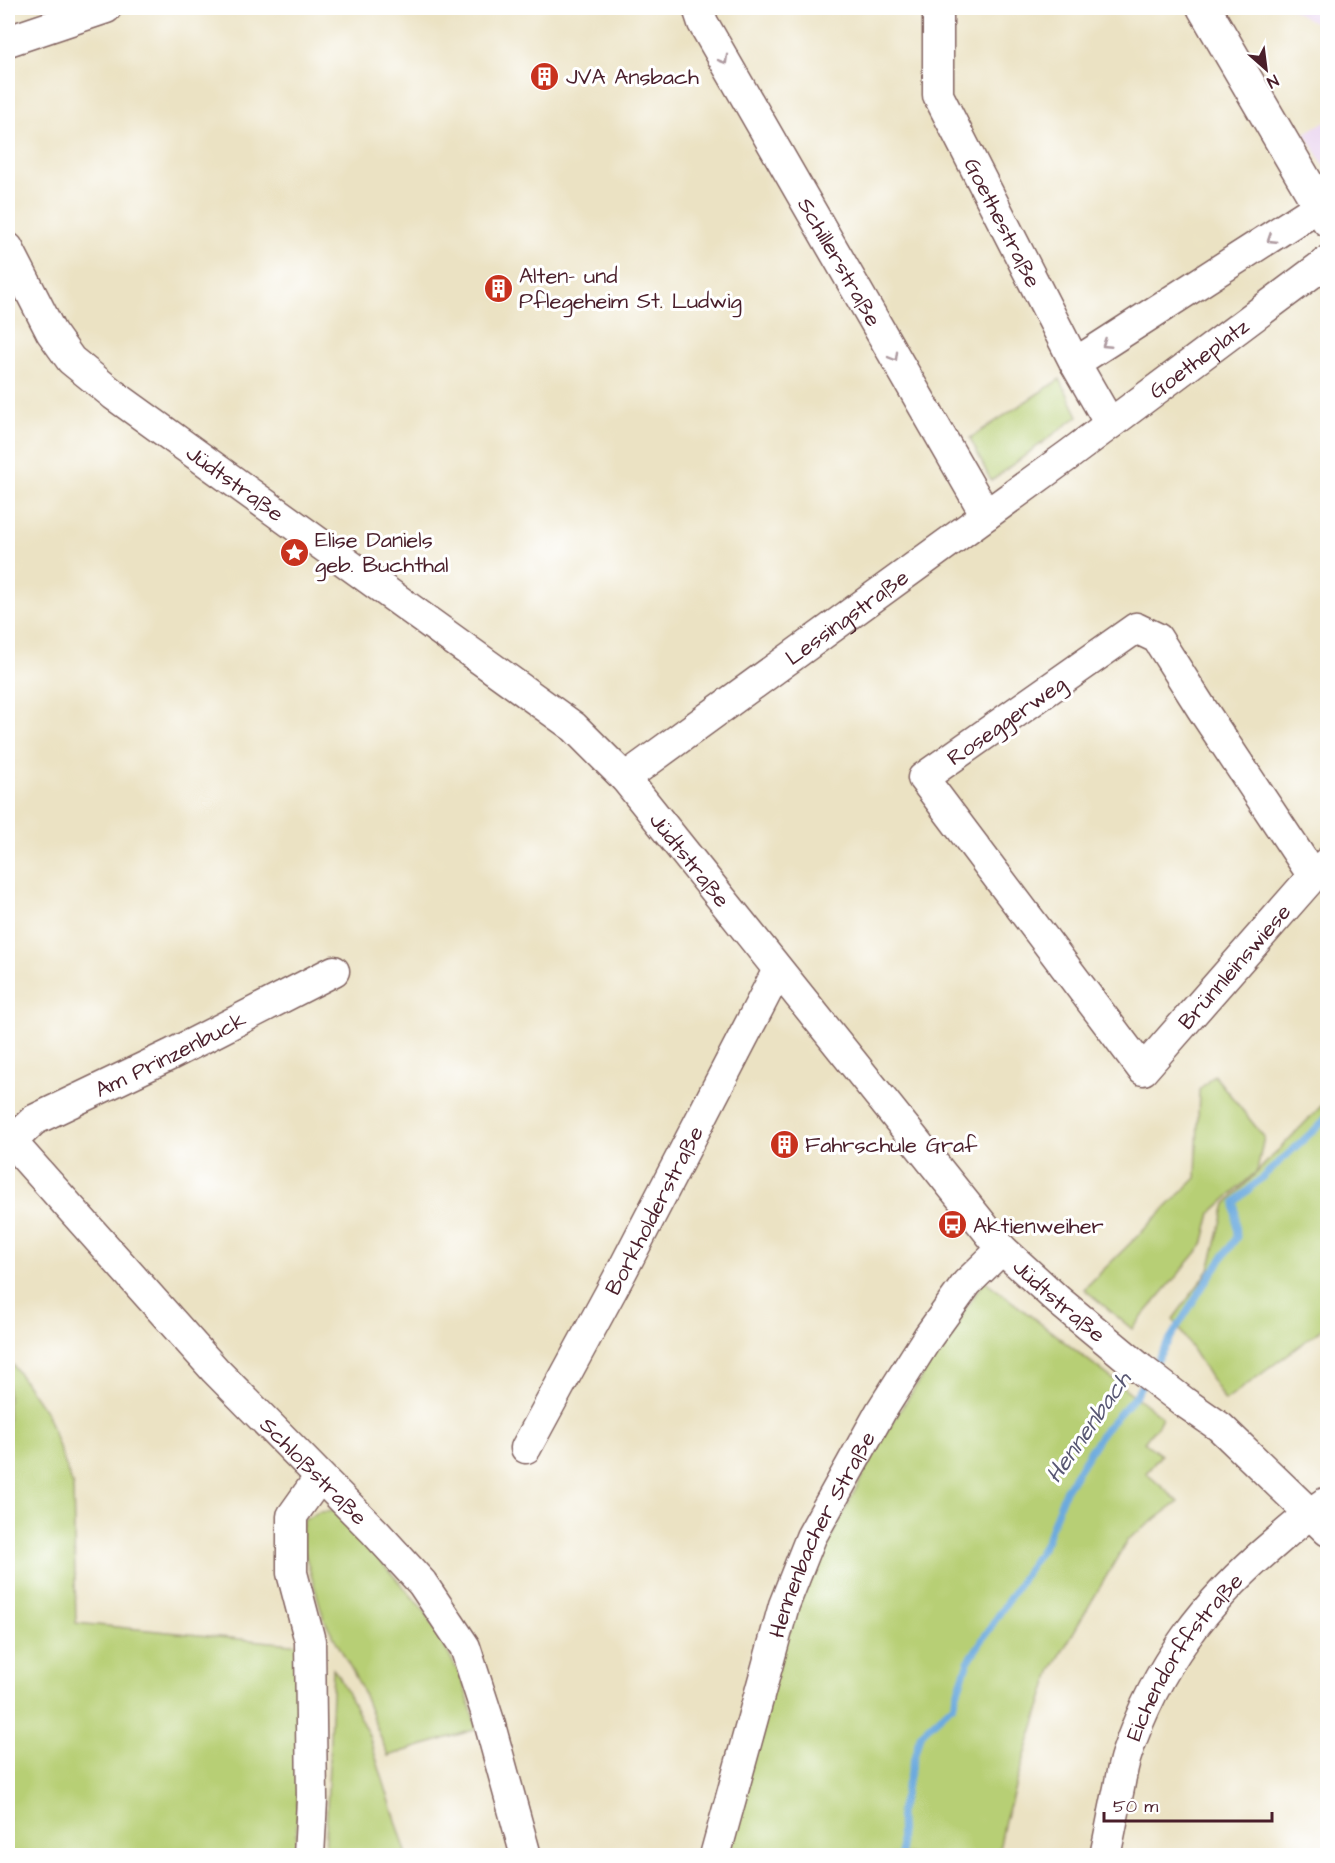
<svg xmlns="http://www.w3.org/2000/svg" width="1335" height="1863" font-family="'Architects Daughter',sans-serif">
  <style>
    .built { fill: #e8d2ee }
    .green { fill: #b7cf74; stroke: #807750; stroke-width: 1.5 }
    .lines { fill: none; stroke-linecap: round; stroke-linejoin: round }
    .stream { stroke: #6caade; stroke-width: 7 }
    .minor-casing { stroke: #826360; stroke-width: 33 }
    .major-casing { stroke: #826360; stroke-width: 36 }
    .minor { stroke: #fff; stroke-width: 30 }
    .major { stroke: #fff; stroke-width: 33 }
    .oneway { stroke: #ae9aa0 }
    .labels { text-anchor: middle; stroke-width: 6; stroke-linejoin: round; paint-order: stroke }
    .poi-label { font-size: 22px; fill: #4a1f2b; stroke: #fff; text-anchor: start }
    .street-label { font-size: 22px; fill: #4a1f2b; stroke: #fff }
    .water-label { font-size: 24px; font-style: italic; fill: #585773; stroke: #fff }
  </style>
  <rect width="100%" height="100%" fill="#fff"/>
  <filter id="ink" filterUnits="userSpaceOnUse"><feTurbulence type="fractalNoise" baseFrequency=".0167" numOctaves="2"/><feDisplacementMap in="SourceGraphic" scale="12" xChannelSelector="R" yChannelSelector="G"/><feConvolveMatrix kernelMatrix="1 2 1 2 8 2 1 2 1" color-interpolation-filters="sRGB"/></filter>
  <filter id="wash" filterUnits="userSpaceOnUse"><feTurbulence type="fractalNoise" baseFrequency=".008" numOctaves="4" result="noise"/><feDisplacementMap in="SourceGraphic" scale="24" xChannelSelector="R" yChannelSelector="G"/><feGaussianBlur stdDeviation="1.35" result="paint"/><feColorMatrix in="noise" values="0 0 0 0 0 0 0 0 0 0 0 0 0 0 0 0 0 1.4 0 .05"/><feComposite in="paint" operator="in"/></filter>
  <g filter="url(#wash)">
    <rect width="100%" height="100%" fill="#ebe2c3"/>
    <!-- built -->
    <g class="built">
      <polygon points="1289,8 1327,8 1327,36 1321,26"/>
      <polygon points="1327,120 1327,170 1305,133"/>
    </g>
    <!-- green -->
    <g class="green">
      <polygon points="1060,379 1078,416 991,481 970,438"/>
      <polygon points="1214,1075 1264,1137 1257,1171 1211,1213 1203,1245 1132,1329 1084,1289 1196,1178 1199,1090"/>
      <polygon points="1327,1100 1327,1325 1225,1401 1173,1319 1209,1270 1226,1204"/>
      <polygon points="984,1280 1162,1417 1158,1425 1144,1442 1161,1455 1146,1473 1179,1502 1128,1539 1052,1669 1005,1820 998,1855 726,1856 782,1633 881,1440"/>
      <polygon points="8,1358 47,1414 73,1486 76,1623 302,1645 296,1855 8,1855"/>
      <polygon points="337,1511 427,1614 462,1679 477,1729 388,1756 359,1683 324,1619 300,1537 304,1520 319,1512"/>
      <polygon points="333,1669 339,1676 369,1736 407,1855 325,1856"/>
    </g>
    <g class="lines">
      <!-- stream -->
      <g class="stream">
        <polyline points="1151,1369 1207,1280 1237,1237 1235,1202 1321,1124 1328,1115"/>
        <polyline points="901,1856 900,1811 920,1735 953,1705 968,1662 1046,1542 1065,1491 1102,1433 1136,1395 1144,1381"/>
      </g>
    </g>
  </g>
  <g filter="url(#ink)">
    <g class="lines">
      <defs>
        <g id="minor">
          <path id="s1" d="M698 8 703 23 986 515"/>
          <path id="s2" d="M938 8V95L1075 363 1110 424"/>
          <polyline points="8,41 106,8"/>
          <path id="s3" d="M8 248 51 332 71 360 114 395 574 727 625 778 1002 1249 1059 1301 1141 1369 1184 1402 1220 1427 1328 1531"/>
          <polyline points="1075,363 1319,206"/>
          <path id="s4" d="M625 778 1070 454 1328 261"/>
          <path id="s5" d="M1313 876 1202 709 1157 638 1136 628 923 778 1143 1070 1313 876 1328 862"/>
          <path id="s6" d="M8 1138 215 1370 375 1532 422 1583 465 1647 488 1718 526 1856"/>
          <path id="s7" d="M8 1148 11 1142 34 1120 170 1055 334 971"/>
          <path id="s8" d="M526 1448 622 1271 778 970"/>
          <polyline points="309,1856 312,1800 310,1641 292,1573 292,1516 319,1478"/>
          <path id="s9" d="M715 1856 784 1605 811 1537 881 1411 928 1337 967 1283 1002 1249"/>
          <path id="s10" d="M1105 1856C1110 1833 1114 1811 1119 1788 1121 1776 1123 1764 1127 1753 1156 1666 1206 1601 1275 1543 1291 1529 1307 1515 1325 1503"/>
        </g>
        <polyline id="major" points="1204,8 1328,220"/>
      </defs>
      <!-- minor casing -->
      <use href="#minor" class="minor-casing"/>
      <!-- major casing -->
      <use href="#major" class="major-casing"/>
      <!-- minor -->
      <use href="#minor" class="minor"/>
      <!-- major -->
      <use href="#major" class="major"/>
    </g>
    <!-- one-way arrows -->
    <defs><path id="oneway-chevron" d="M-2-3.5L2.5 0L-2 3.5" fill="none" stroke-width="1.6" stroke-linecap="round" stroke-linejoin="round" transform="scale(1.5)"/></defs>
    <g class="oneway">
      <use href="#oneway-chevron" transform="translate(724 60) rotate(60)"/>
      <use href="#oneway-chevron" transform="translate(1271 239) rotate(147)"/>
      <use href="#oneway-chevron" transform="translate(1106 344) rotate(147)"/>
      <use href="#oneway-chevron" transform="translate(894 357) rotate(60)"/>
    </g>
  </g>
  <!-- icons -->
  <defs>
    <symbol id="building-disc" viewBox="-11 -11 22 22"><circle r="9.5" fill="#c8321e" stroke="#fff"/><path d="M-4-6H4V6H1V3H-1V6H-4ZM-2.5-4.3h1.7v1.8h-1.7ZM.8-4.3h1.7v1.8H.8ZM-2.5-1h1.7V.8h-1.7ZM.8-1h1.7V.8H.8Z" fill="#fff"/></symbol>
    <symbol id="sight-disc" viewBox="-11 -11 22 22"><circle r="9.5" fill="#c8321e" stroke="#fff"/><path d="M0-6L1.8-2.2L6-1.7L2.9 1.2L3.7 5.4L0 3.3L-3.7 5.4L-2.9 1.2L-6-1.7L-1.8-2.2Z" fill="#fff"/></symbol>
    <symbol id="bus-disc" viewBox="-11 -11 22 22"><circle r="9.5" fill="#c8321e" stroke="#fff"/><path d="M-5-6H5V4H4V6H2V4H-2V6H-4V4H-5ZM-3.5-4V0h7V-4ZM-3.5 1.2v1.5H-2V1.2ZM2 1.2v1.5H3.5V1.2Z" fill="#fff"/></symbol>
  </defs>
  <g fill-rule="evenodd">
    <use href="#building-disc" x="528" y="60" width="33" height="33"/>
    <use href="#building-disc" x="482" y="272" width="33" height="33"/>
    <use href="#sight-disc" x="278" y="536" width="33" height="33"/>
    <use href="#building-disc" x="768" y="1128" width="33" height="33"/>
    <use href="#bus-disc" x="936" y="1208" width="33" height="33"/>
  </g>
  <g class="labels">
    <!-- poi labels -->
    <g class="poi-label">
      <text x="566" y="84">JVA Ansbach</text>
      <text x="519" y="283">Alten- und<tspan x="519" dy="25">Pflegeheim St. Ludwig</tspan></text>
      <text x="315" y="547">Elise Daniels<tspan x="315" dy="25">geb. Buchthal</tspan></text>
      <text x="805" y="1152">Fahrschule Graf</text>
      <text x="973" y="1233">Aktienweiher</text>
    </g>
    <!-- street labels -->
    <g class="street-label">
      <text dy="8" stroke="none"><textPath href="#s2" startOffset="230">Goethestraße</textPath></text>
      <text dy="8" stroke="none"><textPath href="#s1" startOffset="291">Schillerstraße</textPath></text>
      <text dy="8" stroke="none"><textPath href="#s4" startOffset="711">Goetheplatz</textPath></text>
      <text dy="8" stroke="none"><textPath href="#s3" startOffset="334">Jüdtstraße</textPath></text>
      <text dy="8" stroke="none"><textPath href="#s4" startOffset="274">Lessingstraße</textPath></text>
      <text transform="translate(1006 720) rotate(-35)" y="8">Roseggerweg</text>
      <text dy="8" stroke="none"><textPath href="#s3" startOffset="928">Jüdtstraße</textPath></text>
      <text dy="8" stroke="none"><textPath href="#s5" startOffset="1072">Brünnleinswiese</textPath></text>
      <text dy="8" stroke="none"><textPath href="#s7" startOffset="190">Am Prinzenbuck</textPath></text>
      <text dy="8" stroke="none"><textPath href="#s8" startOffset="270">Borkholderstraße</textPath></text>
      <text dy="8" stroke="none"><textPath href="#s3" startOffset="1504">Jüdtstraße</textPath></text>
      <text dy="8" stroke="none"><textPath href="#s6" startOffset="452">Schloßstraße</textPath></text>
      <text dy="8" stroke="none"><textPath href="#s9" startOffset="340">Hennenbacher Straße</textPath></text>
      <text dy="8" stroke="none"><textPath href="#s10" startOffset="218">Eichendorffstraße</textPath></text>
    </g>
    <!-- water labels -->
    <g class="water-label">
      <text transform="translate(1088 1427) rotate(-55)" y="8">Hennenbach</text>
    </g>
  </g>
  <!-- margin -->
  <rect width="1335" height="1863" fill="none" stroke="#fff" stroke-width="30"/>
  <!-- north arrow -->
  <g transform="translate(1266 69) rotate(152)" stroke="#ffffff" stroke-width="4.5" paint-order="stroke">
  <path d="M0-4.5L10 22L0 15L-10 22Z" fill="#4a1f2b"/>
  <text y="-9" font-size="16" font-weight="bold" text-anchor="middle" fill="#4a1f2b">N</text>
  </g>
  <!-- scale -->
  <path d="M1104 1812v9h168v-9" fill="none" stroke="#4a1f2b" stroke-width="3"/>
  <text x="1113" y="1812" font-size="18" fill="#4a1f2b" stroke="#ffffff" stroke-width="4.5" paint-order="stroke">50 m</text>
</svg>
